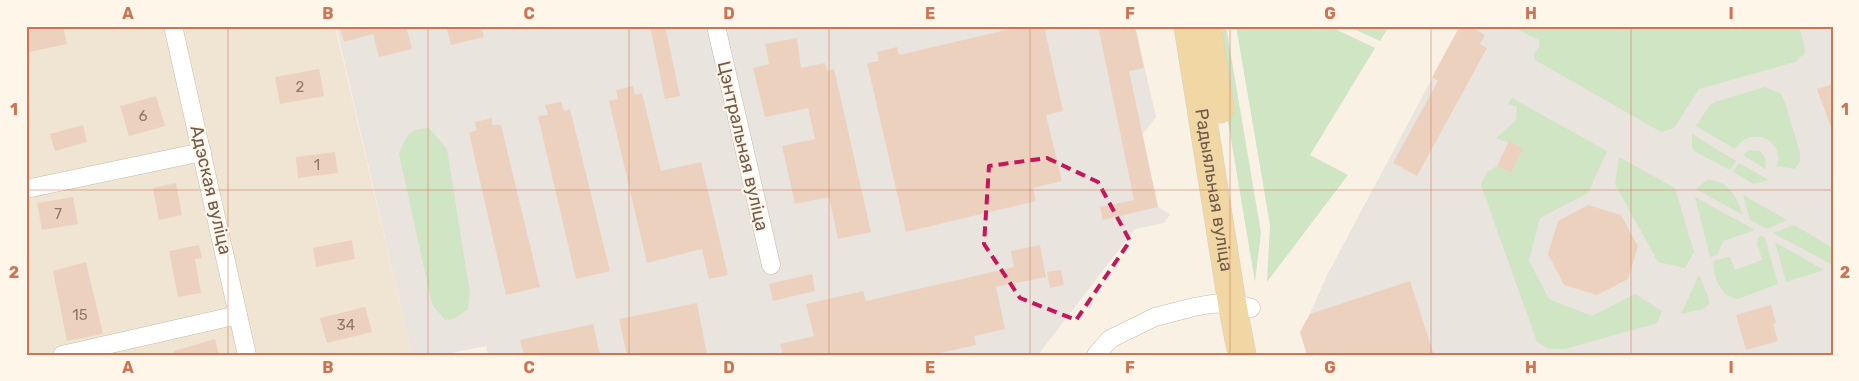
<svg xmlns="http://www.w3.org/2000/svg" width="1859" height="381" font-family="Rubik,sans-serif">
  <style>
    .residential { fill: #f0e4d3 }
    .industrial { fill: #e9e4de }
    .green { fill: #d0e5c4 }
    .building { fill: #ecd2be }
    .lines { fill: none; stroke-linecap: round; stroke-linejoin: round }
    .minor-casing { stroke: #c9baac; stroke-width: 19 }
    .primary-casing { stroke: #d7d1cd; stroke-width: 29 }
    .minor { stroke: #fff; stroke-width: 18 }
    .primary { stroke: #f1d7a3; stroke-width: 28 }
    .marked { fill: none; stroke: #c2185b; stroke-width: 4; stroke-dasharray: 10 6; stroke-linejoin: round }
    .grid { fill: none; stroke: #cc7455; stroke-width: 1; stroke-opacity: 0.55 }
    .labels { text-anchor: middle; stroke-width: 4.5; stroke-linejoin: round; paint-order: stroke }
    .number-label { font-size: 15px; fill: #8e7868 }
    .street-label { font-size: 18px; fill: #6f5a4c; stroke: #fdf6e9 }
    .neatline { fill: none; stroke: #cc7455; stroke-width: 2 }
    .grid-label { font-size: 16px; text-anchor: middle; font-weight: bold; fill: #cc7455 }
  </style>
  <rect width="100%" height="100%" fill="#f9f2e4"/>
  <!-- residential -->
  <polygon class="residential" points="26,26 335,26 412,355 26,355"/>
  <!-- industrial -->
  <g class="industrial">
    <polygon points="336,26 1135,26 1156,117 1142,135 1158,207 1170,214 1164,223 1135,229 1038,355 488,355 486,346 441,355 412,355"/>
    <polygon points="1460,26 1833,26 1833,355 1307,355 1300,332 1310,314 1326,277"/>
  </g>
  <!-- green -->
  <g class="green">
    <polygon points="1217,26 1226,26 1261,233 1255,282 1217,56"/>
    <polygon points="1236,26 1329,26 1375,48 1310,155 1348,175 1267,282 1270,225"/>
    <polygon points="1347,26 1389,26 1380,41"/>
    <polygon points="1511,26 1799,26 1804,45 1805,53 1795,62 1699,89 1674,128 1661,132 1535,60 1534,54 1539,47 1539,40"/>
    <path d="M1765 87 1781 94 1785 102 1800 153V162L1795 169 1777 166C1786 142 1752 123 1735 149L1696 126 1710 105 1715 102Z"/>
    <polygon points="1512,98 1607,151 1588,193 1540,218 1529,261 1549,299 1592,316 1635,294 1662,311 1657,323 1565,349 1549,349 1537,342 1481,185 1487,172 1497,166 1511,173 1522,148 1496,138 1516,120 1517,107 1508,104"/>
    <path d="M429 128 447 149 470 293 468 309 454 319 445 320 432 304 399 154C407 136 407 129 429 128Z"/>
    <polygon points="1692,134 1736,161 1730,170 1694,151 1692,146"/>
    <path d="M1749 150 1760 151C1765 156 1767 161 1765 169L1743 155Z"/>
    <polygon points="1619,157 1675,188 1694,252 1685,268 1658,262 1615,184"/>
    <polygon points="1739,163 1769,180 1754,184 1733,172"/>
    <path d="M1707 180C1731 181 1736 197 1743 215L1696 189Z"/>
    <polygon points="1743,195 1787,220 1767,229 1750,220"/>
    <polygon points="1695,197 1755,230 1723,241 1717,255 1710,257"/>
    <polygon points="1794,225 1833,248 1833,265 1773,233"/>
    <path d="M1762 236 1765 238 1778 284 1738 299C1721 298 1712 276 1714 261L1728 257H1730L1735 270 1762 260 1757 243 1759 237Z"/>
    <polygon points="1775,242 1824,270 1786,282"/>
    <polygon points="1699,275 1708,296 1709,304 1703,309 1681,314"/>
  </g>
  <!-- building -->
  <g class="building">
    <polygon points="26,26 63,26 67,44 29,52 26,41"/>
    <polygon points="339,26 406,26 412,49 379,57 373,34 344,42"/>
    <polygon points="446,26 481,26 484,37 451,45"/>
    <polygon points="650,26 665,26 680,96 665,99"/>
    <polygon points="1023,26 1044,26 1063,111 1046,115 1062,181 1033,188 1036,201 906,232 867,63 879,61 877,52 897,47 899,55"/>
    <polygon points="1098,26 1135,26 1144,68 1129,71 1158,207 1103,220 1100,207 1134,200"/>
    <polygon points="1460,26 1469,26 1485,35 1480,44 1487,48 1417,176 1393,163 1438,81 1432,77"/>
    <polygon points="797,38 801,68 825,63 827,71 834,69 871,232 838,239 829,197 795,204 782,146 815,139 808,108 765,117 753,68 769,64 765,44"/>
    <polygon points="319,69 324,96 280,104 275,77"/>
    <polygon points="1833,84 1833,126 1831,127 1817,89"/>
    <polygon points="633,86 635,95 642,93 661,171 701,162 728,275 709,279 702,249 647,263 609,101 618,99 616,90"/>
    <polygon points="156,96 165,126 129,136 120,106"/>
    <polygon points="561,102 564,111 570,109 610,271 576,279 538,116 548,115 545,105"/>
    <polygon points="492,118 492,125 501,125 540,287 506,295 469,133 477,130 475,122"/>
    <polygon points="83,125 87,142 55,151 50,134"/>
    <polygon points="1509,141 1523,148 1511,173 1497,166"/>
    <polygon points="335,152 338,173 298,178 296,157"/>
    <polygon points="176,183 182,215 159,220 153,188"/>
    <polygon points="73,197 78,224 42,230 37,203"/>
    <polygon points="1588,205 1621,215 1638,246 1628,279 1597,295 1564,285 1548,254 1558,221"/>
    <polygon points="352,240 355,259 316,267 313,248"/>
    <polygon points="199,245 202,258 195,259 201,293 178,297 169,251"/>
    <polygon points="1040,245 1046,277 996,287 1005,329 974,336 976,345 932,355 783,355 780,344 814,336 806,304 863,291 866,301 1014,267 1011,251"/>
    <polygon points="86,262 103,334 67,341 53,271"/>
    <polygon points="1061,270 1064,285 1050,288 1047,272"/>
    <polygon points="812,274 815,291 773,301 769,284"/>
    <polygon points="1410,281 1434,355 1307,355 1300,332 1310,314"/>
    <polygon points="697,303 707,355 627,355 619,319"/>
    <polygon points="1771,305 1776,323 1773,324 1778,341 1746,350 1736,315"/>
    <polygon points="365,307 372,332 327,343 320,318"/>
    <polygon points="593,324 600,355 524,355 520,340"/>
    <polygon points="215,339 219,355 174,355 174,351"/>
  </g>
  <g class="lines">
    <defs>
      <g id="minor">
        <polyline points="173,26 247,355"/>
        <polyline points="716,26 771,265"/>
        <polyline points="26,189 202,152"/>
        <polyline points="62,355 238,315"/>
        <polyline points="1096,355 1110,339 1155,317 1194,307 1211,304 1232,303 1251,308"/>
      </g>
      <g id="primary">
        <path id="s1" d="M1188 26 1232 303 1242 355"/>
        <polyline points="1207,26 1220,109"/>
      </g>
    </defs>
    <!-- minor casing -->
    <use href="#minor" class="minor-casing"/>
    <!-- primary casing -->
    <use href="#primary" class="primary-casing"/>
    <!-- minor -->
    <use href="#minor" class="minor"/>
    <!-- primary -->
    <use href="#primary" class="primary"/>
  </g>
  <!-- marked area -->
  <path class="marked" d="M1047 158 1098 182 1130 241 1076 320 1020 298 984 244 989 166Z"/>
  <!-- grid -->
  <path class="grid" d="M228 26V355M428 26V355M629 26V355M829 26V355M1030 26V355M1230 26V355M1431 26V355M1631 26V355M26 190H1833"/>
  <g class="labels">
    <!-- number labels -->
    <g class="number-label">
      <text x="300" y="92">2</text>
      <text x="143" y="121">6</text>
      <text x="317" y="170">1</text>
      <text x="58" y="219">7</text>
      <text x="80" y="320">15</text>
      <text x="346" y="330">34</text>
    </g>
    <!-- street labels -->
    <g class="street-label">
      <text transform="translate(743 146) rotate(77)" y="6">Цэнтральная вуліца</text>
      <text transform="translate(211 190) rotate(77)" y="6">Адэская вуліца</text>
      <text dy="6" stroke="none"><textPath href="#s1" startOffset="166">Радыяльная вуліца</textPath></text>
    </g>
  </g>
  <!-- border -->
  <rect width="1859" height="381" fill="none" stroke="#fdf6e9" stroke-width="55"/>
  <rect x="28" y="28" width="1804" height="326" class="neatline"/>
  <g class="grid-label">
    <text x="128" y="19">A</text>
    <text x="328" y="19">B</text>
    <text x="529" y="19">C</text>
    <text x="729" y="19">D</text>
    <text x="930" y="19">E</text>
    <text x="1130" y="19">F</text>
    <text x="1330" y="19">G</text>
    <text x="1531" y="19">H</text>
    <text x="1731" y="19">I</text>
    <text x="14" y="115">1</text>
    <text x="1845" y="115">1</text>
    <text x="14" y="278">2</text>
    <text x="1845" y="278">2</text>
    <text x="128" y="373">A</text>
    <text x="328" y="373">B</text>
    <text x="529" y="373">C</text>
    <text x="729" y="373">D</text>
    <text x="930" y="373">E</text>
    <text x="1130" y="373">F</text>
    <text x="1330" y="373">G</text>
    <text x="1531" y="373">H</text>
    <text x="1731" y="373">I</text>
  </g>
</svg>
